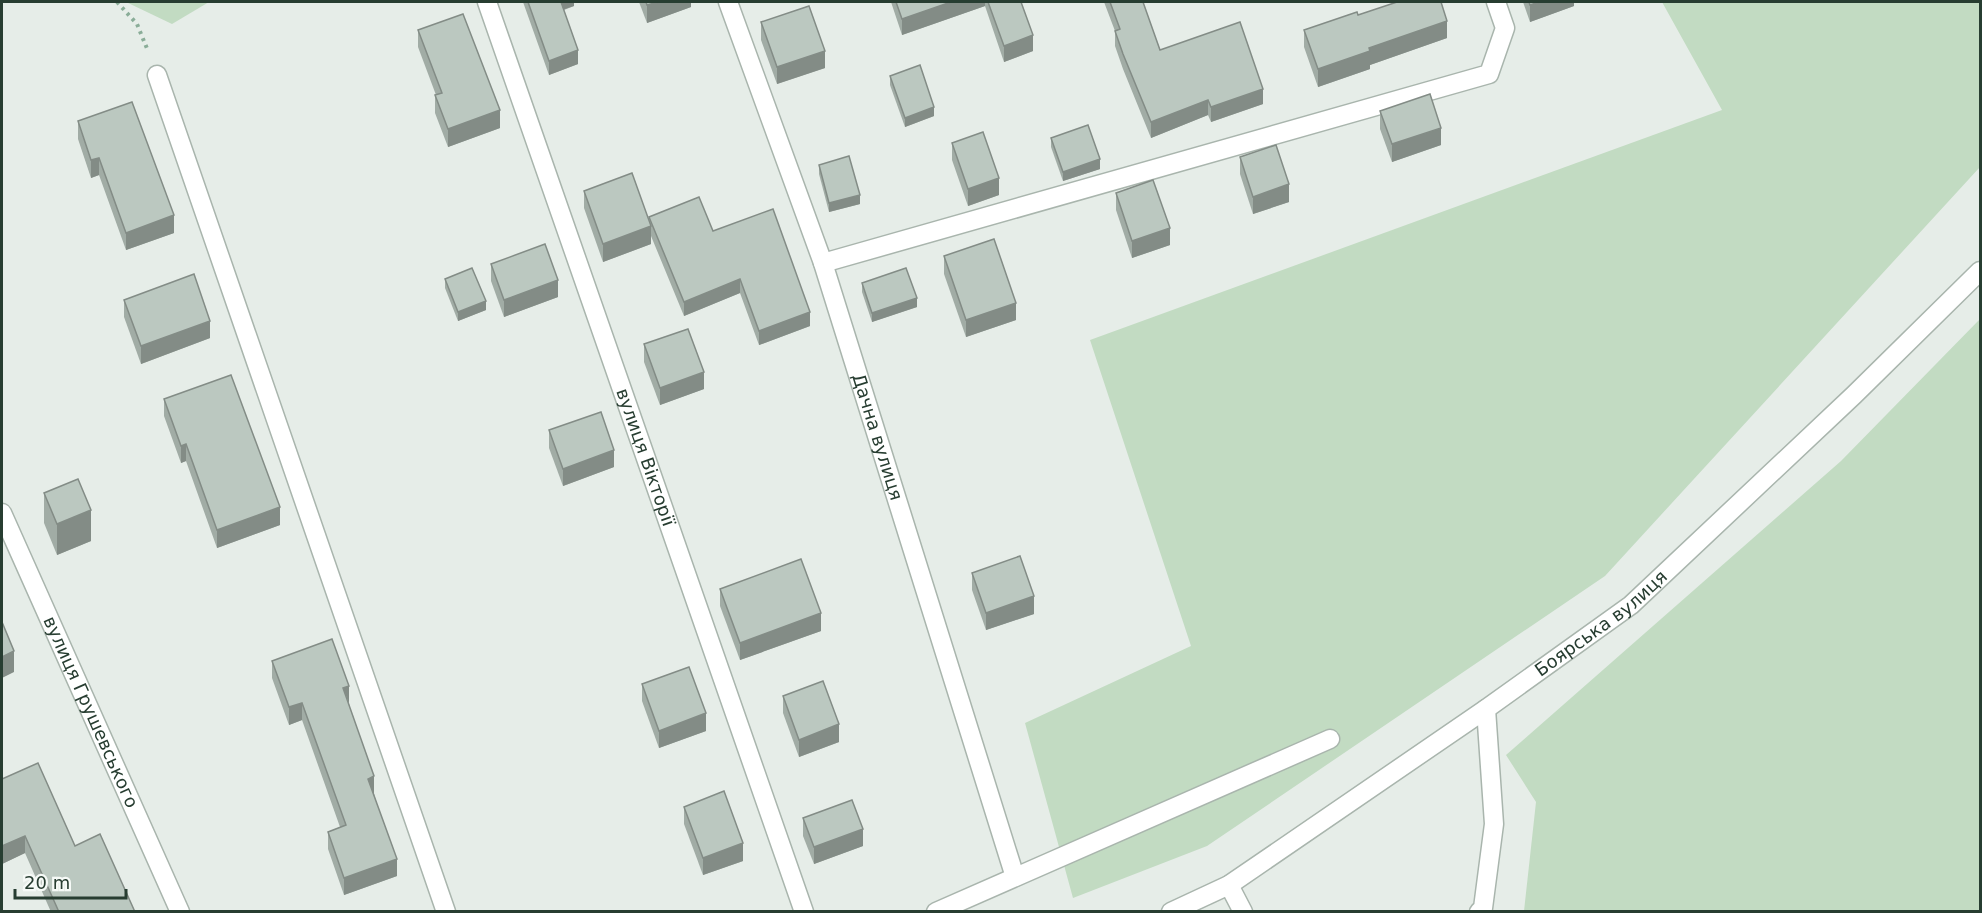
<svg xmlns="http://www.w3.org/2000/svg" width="1982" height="913" font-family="'DejaVu Sans',sans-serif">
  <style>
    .green { fill: #c2dbc2 }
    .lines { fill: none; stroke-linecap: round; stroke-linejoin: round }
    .minor-casing { stroke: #a9b5ad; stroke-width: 21 }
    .path { stroke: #8aad98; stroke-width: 4; stroke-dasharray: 3 4.5; stroke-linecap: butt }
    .minor { stroke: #fff; stroke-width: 18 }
    .wall { fill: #a1aca5 }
    .shaded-wall { fill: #838c86 }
    .building { fill: #bbc8c0; stroke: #838c86; stroke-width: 1.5 }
    .labels { text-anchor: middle; stroke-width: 5; stroke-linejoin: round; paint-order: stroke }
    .street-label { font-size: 18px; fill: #273d31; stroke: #f6faf7 }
  </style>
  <rect width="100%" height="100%" fill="#e6ede8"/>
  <!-- green -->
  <g class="green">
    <polygon points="126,2 209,2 172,24"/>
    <polygon points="1662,2 1980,2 1980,167 1605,576 1207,846 1073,898 1025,723 1191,646 1090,340 1722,110"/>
    <polygon points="1980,319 1980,911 1524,911 1536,802 1506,755 1841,461"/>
  </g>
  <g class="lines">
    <defs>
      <g id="minor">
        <path id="s1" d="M487 2 804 912"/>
        <path id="s2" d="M728 2 823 263 1015 877"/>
        <polyline points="157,75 446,912"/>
        <polyline points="823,263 1489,74 1505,28 1496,2"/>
        <path id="s3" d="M2 513 180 912"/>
        <polyline points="1229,885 1243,912"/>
        <polyline points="936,912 1330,739"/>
        <path id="s4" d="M1171 912 1229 885 1486 709 1631 605 1854 395 1980 271"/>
        <polyline points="1479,912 1483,908 1494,824 1486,709"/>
      </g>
    </defs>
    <!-- minor casing -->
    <use href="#minor" class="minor-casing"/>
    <!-- path -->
    <polyline class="path" points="117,2 137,24 148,51"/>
    <!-- minor -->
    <use href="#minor" class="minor"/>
  </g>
  <!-- wall -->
  <g class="wall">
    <polygon points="523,2 574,2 574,6 564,10 578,64 549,75"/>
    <polygon points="639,2 691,2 691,7 647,23"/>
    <polygon points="891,2 1021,2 1033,51 1004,62 985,6 902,35"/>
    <polygon points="1104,2 1143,2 1160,50 1263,104 1211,122 1208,115 1151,138 1123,69 1115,46 1115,31"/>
    <polygon points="1523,2 1574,2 1574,6 1530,22"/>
    <polygon points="1358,15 1447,38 1370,65 1370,69 1318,87 1304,47 1304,30"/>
    <polygon points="761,22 825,68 777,84 761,40"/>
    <polygon points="418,30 500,128 448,147 435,113 435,95 436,95 418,47"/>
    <polygon points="890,76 934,116 905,127 890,85"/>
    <polygon points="1380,111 1441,145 1392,162 1380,129"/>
    <polygon points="78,121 174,233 126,250 99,175 91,178 78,139"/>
    <polygon points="1051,138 1100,169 1063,181 1051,147"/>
    <polygon points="952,143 999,195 968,206 952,160"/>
    <polygon points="1240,157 1289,202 1253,214 1240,174"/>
    <polygon points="819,165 860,204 829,212 819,174"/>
    <polygon points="584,191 649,221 649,217 713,231 810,326 759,345 740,293 684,316 651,236 651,244 603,262 584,208"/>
    <polygon points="1116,193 1170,245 1132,258 1116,210"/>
    <polygon points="944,256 1016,320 966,337 944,274"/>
    <polygon points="491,264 558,297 504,317 491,281"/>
    <polygon points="445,279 486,310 458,321 445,288"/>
    <polygon points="862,283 917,307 872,322 862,292"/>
    <polygon points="124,300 210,338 141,364 124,317"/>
    <polygon points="644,344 704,389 660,405 644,362"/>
    <polygon points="164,399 280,525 217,548 186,461 181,463 164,416"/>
    <polygon points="549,430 614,467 563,486 549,448"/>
    <polygon points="44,493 91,541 57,555 44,523"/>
    <polygon points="972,573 1034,614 986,630 972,590"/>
    <polygon points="720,589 821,631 740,660 720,606"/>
    <polygon points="272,661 349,704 397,876 344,895 328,849 328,832 340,827 302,720 289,725 272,678"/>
    <polygon points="642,684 706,731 659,748 642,701"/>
    <polygon points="783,696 839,742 799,757 783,713"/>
    <polygon points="2,779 75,846 135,912 51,912 25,853 2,864"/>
    <polygon points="684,807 743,861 703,875 684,824"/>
    <polygon points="803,818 863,846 814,864 803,836"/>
  </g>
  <!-- shaded-wall -->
  <g class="shaded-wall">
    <polygon points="559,2 574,2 574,6 559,11"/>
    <polygon points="658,2 691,2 691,7 647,23 647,5"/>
    <polygon points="951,2 985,2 985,6 902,35 902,19"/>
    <polygon points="1539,2 1574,2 1574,6 1530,22 1530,5"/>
    <polygon points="1447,21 1447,38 1370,65 1370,69 1318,87 1318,69 1369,48"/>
    <polygon points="1033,35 1033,51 1004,62 1004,46"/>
    <polygon points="578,50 578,64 549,75 549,61"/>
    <polygon points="825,51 825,68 777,84 777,67"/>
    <polygon points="1263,89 1263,104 1211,122 1211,107"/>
    <polygon points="1208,100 1208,115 1151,138 1151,122"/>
    <polygon points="934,107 934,116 905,127 905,118"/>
    <polygon points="500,110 500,128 448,147 448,129"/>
    <polygon points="1441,128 1441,145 1392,162 1392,144"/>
    <polygon points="99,158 99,175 91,178 91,160"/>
    <polygon points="1100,159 1100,169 1063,181 1063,172"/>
    <polygon points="999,178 999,195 968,206 968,189"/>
    <polygon points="1289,184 1289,202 1253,214 1253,197"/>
    <polygon points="860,195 860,204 829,212 829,203"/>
    <polygon points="174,215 174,233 126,250 126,233"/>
    <polygon points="651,226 651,244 603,262 603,244"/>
    <polygon points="1170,228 1170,245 1132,258 1132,241"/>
    <polygon points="740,279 740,293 684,316 684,302"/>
    <polygon points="558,280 558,297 504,317 504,300"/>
    <polygon points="917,298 917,307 872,322 872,313"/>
    <polygon points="486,301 486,310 458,321 458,312"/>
    <polygon points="1016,303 1016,320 966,337 966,320"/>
    <polygon points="810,312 810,326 759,345 759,331"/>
    <polygon points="210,321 210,338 141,364 141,346"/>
    <polygon points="704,372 704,389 660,405 660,388"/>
    <polygon points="186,444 186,461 181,463 181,446"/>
    <polygon points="614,450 614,467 563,486 563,469"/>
    <polygon points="280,507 280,525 217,548 217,530"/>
    <polygon points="91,510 91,541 57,555 57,524"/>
    <polygon points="1034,596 1034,614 986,630 986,613"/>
    <polygon points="821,613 821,631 740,660 740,643"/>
    <polygon points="14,651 14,672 2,678 2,657"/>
    <polygon points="349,686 349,704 343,688"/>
    <polygon points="302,703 302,720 289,725 289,707"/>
    <polygon points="706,713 706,731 659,748 659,731"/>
    <polygon points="839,724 839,742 799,757 799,740"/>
    <polygon points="374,776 374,794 368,796 368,779"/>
    <polygon points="863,829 863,846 814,864 814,847"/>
    <polygon points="25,836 25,853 2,864 2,846"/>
    <polygon points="743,843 743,861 703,875 703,858"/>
    <polygon points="397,859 397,876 344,895 344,878"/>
  </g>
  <!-- building -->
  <g class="building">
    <polygon points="528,2 561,2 578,50 549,61"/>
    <polygon points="646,2 658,2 647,5"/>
    <polygon points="896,2 951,2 902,19"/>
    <polygon points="988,2 1021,2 1033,35 1004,46"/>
    <polygon points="1110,2 1143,2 1160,50 1240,22 1263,89 1211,107 1208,100 1151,122 1123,54 1115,31 1120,29"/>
    <polygon points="1397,2 1441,2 1447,21 1369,48 1370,51 1318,69 1304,30 1357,12 1358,15"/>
    <polygon points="1529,2 1539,2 1530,5"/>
    <polygon points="809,6 825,51 777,67 761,22"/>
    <polygon points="463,14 500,110 448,129 435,95 442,93 418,30"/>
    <polygon points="920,65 934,107 905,118 890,76"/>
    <polygon points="1430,94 1441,128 1392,144 1380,111"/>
    <polygon points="132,102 174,215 126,233 99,158 91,160 78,121"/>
    <polygon points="1088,125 1100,159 1063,172 1051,138"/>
    <polygon points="983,132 999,178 968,189 952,143"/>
    <polygon points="1276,145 1289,184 1253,197 1240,157"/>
    <polygon points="849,156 860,195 829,203 819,165"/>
    <polygon points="632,173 651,226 603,244 584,191"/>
    <polygon points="1153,180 1170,228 1132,241 1116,193"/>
    <polygon points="699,197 713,231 773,209 810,312 759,331 740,279 684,302 649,217"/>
    <polygon points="994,239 1016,303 966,320 944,256"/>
    <polygon points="545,244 558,280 504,300 491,264"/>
    <polygon points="472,268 486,301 458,312 445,279"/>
    <polygon points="906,268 917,298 872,313 862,283"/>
    <polygon points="194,274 210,321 141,346 124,300"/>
    <polygon points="688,329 704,372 660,388 644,344"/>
    <polygon points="231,375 280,507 217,530 186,444 181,446 164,399"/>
    <polygon points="601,412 614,450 563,469 549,430"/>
    <polygon points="78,479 91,510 57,524 44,493"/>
    <polygon points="1020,556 1034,596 986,613 972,573"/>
    <polygon points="801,559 821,613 740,643 720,589"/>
    <polygon points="2,622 14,651 2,657"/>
    <polygon points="332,639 349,686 343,688 374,776 368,779 397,859 344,878 328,832 346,825 302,703 289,707 272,661"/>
    <polygon points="689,667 706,713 659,731 642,684"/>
    <polygon points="823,681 839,724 799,740 783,696"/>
    <polygon points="38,763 75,846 100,834 135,912 59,912 25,836 2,846 2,779"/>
    <polygon points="724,791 743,843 703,858 684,807"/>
    <polygon points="852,800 863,829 814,847 803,818"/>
  </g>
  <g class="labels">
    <!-- street labels -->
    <g class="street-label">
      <text dy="6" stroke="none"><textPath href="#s2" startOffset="460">Дачна вулиця</textPath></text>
      <text dy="6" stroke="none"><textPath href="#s1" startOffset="482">вулиця Вікторії</textPath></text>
      <text dy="6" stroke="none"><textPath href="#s4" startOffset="519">Боярська вулиця</textPath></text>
      <text dy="6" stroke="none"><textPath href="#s3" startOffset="218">вулиця Грушевського</textPath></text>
    </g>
  </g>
  <!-- border -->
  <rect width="1982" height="913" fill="none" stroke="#273d31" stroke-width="6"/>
  <!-- scale -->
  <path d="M15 889v9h111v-9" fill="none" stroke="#273d31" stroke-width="3"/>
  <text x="24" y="889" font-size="18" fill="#273d31" stroke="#f6faf7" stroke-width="4.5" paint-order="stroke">20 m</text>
</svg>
